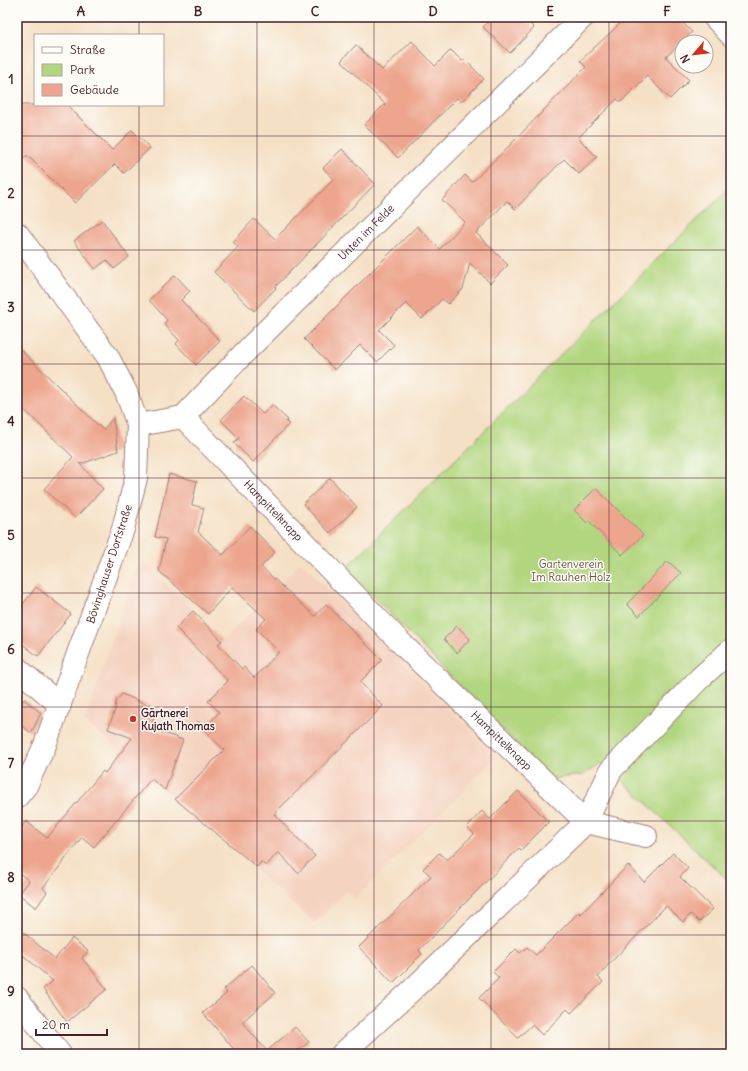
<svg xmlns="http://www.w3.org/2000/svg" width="748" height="1071" font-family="Delius,sans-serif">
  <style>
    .built { fill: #f5d3c1 }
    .green { fill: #b2d67f; stroke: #7e7a55 }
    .building { fill: #eda58d }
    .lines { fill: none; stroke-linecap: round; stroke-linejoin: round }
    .minor-casing { stroke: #a08078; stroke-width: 24 }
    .minor { stroke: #fff; stroke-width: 22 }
    .grid { fill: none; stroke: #4a1f2b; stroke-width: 1; stroke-opacity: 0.55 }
    .poi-dot { fill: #c8321e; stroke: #fdfcf7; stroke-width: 1.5 }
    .labels { text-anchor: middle; stroke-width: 3; stroke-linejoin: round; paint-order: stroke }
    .street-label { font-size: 11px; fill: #4a1f2b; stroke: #fdfcf7 }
    .park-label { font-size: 11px; fill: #695644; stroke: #fdfcf7 }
    .poi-label { font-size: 11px; font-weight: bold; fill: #4a1f2b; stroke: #fdfcf7; text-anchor: start }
    .neatline { fill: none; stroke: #4a1f2b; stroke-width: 1.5 }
    .grid-label { font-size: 13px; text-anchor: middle; font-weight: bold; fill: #4a1f2b }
  </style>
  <rect width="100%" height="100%" fill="#fdfcf7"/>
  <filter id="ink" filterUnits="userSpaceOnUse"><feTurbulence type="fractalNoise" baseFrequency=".025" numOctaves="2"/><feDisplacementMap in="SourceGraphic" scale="8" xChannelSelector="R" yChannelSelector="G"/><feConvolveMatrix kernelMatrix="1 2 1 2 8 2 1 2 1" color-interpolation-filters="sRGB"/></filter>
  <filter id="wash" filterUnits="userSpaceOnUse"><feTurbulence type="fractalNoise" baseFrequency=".012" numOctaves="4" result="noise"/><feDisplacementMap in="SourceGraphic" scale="16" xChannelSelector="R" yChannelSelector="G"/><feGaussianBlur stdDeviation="0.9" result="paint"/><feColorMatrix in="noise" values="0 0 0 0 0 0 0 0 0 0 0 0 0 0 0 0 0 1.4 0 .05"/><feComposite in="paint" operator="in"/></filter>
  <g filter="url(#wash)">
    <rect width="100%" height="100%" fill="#f5e0c5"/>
    <!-- built -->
    <polygon class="built" points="140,558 223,640 301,562 497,757 355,899 346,890 315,923 180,803 85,721"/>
    <!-- green -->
    <polygon class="green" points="731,186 731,883 611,770 600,764 583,775 550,779 346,568"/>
    <g id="blocks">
      <!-- building -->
      <g class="building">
        <polygon points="493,17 523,17 534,28 510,53 483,27"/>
        <polygon points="627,17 677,17 692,32 666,57 689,80 670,99 647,76 621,102 617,99 578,138 597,157 579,174 564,159 515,209 507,201 476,233 508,265 490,283 470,263 463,289 448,304 442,299 422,319 406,303 379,330 394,345 377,362 360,345 335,370 304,339 417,226 440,249 465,222 442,200 465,175 472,182 512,143 586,67 580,61"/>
        <polygon points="412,41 435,66 451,50 462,61 464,59 484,79 461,102 457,98 398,158 364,125 385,104 341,61 356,45 382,70"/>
        <polygon points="17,105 67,105 112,150 132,130 150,148 124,173 115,164 75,203 27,155 17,166"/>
        <polygon points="342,149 375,184 275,287 276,288 254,311 214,272 238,247 233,242 254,219 275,239 334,179 323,168"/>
        <polygon points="102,220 129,257 114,269 107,260 95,269 74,241"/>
        <polygon points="175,275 190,291 181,300 220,341 196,365 176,344 179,340 164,324 167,320 149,300"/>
        <polygon points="17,346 103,430 113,418 118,451 81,464 79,463 103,489 75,518 44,489 73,457 17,403"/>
        <polygon points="244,396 263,414 272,405 288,420 286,422 289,424 253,462 234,443 239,438 221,420"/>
        <polygon points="169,474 197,481 192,505 204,508 198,532 223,555 250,526 275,552 261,567 315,616 326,604 382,660 360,682 383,706 274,814 315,856 298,873 278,852 266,866 261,862 257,867 175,799 224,750 196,721 207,726 219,712 208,701 228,681 176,628 193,611 222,641 218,644 242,669 244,667 254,678 279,652 256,629 266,619 232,587 208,614 159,571 166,539 155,537"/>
        <polygon points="330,478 357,507 330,533 303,504"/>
        <polygon points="596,488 643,535 622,555 589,521 587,523 574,510"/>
        <polygon points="668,561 681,573 639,616 627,604"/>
        <polygon points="36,587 71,614 38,656 17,640 17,612"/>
        <polygon points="457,626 470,639 457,653 444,639"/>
        <polygon points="122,694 157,709 150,728 183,740 165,790 151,779 94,847 82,837 43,888 47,892 36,908 19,894 29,881 17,871 17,834 26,821 47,838 103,771 105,773 132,738 108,729 115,710 116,701"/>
        <polygon points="24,699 41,713 31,733 17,722 17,713"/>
        <polygon points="518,791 549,822 521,850 519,848 419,950 422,954 393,983 359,947 431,876 423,869 439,853 447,860 474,834 467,827 482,811 490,819"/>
        <polygon points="673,853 688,868 680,877 713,909 699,922 691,914 683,922 666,906 608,965 598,977 603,982 571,1013 567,1009 542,1035 532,1025 518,1038 479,998 499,978 493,972 516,949 520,953 527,947 536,955 579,912 581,914 628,865 644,882"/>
        <polygon points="17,927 55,959 72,938 88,951 82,958 107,989 67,1022 43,989 53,981 17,950"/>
        <polygon points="252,965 275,993 242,1022 267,1051 295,1027 309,1042 294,1054 238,1054 203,1013 227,993 224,989"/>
      </g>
    </g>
  </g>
  <g filter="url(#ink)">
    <use href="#blocks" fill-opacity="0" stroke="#a08078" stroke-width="1"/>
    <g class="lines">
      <defs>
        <g id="minor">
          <polyline points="714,17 731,35"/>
          <polyline points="17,233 108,357 126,392 138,425 136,478 123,529 45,745 26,786 17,797"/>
          <path id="s1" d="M183 417 406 648 586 822"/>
          <path id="s2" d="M138 425 183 417 247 350 583 17"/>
          <polyline points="17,668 60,705"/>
          <polyline points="586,822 646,836"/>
          <polyline points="17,998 60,1054"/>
          <polyline points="342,1054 412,990 586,822 611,770 700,678 731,650"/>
        </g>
      </defs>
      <!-- minor casing -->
      <use href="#minor" class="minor-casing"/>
      <!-- minor -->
      <use href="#minor" class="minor"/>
    </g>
  </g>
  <!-- grid -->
  <path class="grid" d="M139 17V35M257 17V1054M374 17V1054M491 17V1054M609 17V1054M139 105V1054M17 136H731M17 250H731M17 364H731M17 478H731M17 593H731M17 707H731M17 821H731M17 935H731"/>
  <!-- markers -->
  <circle class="poi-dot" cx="133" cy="719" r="4"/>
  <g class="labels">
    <!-- street labels -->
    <g class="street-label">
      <text dy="4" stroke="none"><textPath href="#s2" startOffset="306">Unten im Felde</textPath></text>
      <text dy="4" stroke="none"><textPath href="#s1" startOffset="130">Hampittelknapp</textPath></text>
      <text transform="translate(109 564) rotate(-72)" y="4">Bövinghauser Dorfstraße</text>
      <text dy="4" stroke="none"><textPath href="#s1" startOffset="454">Hampittelknapp</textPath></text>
    </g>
    <!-- park labels -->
    <g class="park-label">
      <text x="571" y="568">Gartenverein<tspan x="571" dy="13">Im Rauhen Holz</tspan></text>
    </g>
    <!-- poi labels -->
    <g class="poi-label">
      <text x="141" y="717">Gärtnerei<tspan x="141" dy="13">Kujath Thomas</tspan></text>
    </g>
  </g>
  <!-- margin -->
  <rect width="748" height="1071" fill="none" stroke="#fdfcf7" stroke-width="44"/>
  <!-- legend -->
  <rect x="34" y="34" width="130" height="72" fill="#fdfcf7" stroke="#b5a4a5"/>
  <rect x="42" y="47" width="20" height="6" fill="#ffffff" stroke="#b5a4a5"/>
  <text x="70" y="54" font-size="12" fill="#4a1f2b">Straße</text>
  <rect x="42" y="64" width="20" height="12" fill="#b2d67f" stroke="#b5a4a5"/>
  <text x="70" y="74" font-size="12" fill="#4a1f2b">Park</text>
  <rect x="42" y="84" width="20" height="12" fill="#eda58d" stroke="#b5a4a5"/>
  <text x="70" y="94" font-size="12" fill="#4a1f2b">Gebäude</text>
  <!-- north arrow -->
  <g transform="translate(694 54) rotate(242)"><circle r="19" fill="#fdfcf7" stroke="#b5a4a5"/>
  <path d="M0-3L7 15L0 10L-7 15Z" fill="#c8321e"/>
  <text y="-6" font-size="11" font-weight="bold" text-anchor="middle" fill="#4a1f2b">N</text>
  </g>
  <!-- scale -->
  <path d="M36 1029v6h71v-6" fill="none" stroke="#4a1f2b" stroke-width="2"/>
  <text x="42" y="1029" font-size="12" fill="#4a1f2b" stroke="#fdfcf7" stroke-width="3" paint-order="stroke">20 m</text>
  <rect x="22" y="22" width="704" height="1027" class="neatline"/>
  <g class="grid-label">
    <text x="81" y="16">A</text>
    <text x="198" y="16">B</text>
    <text x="315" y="16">C</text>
    <text x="433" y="16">D</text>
    <text x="550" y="16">E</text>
    <text x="667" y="16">F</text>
    <text x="11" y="84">1</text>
    <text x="11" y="198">2</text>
    <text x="11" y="312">3</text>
    <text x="11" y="426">4</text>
    <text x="11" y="540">5</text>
    <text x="11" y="654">6</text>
    <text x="11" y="768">7</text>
    <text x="11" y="882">8</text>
    <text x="11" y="996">9</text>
  </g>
</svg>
